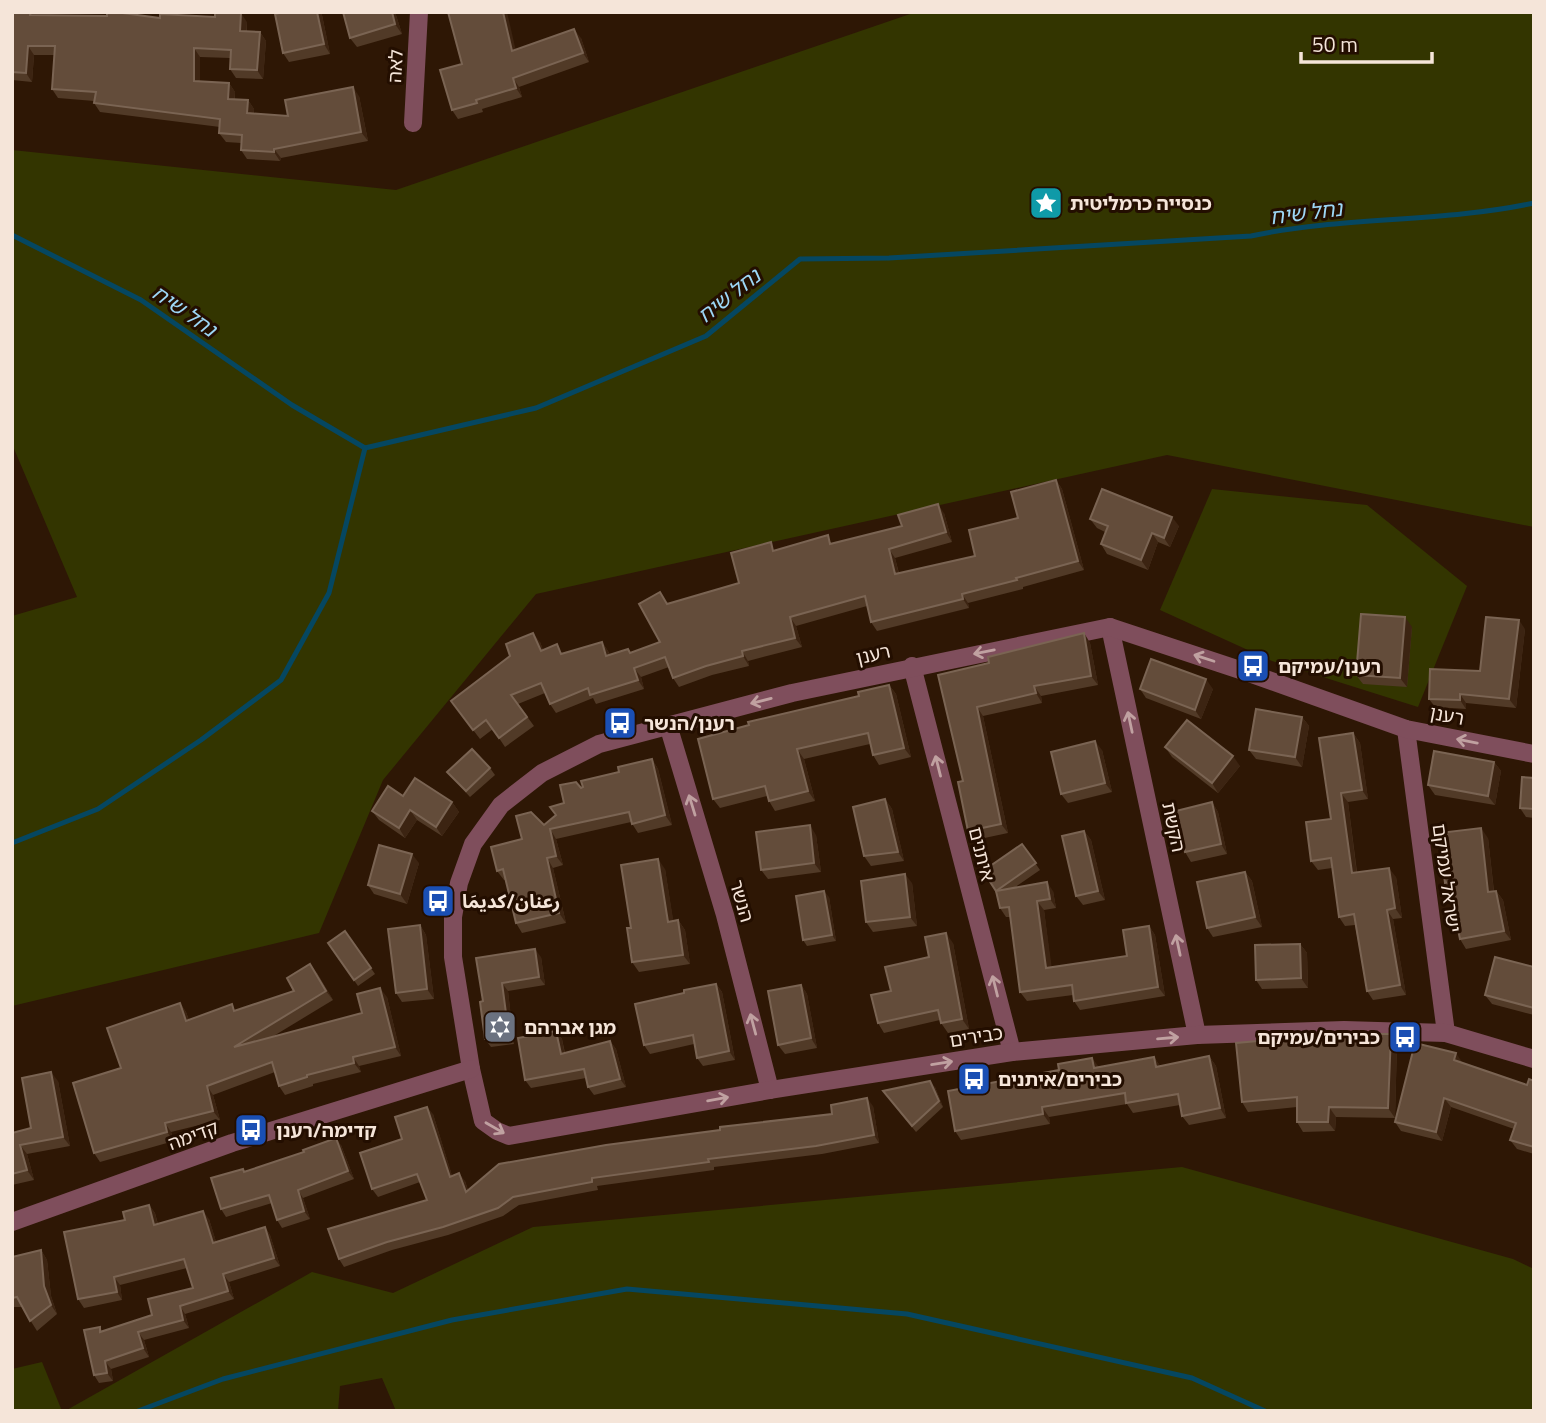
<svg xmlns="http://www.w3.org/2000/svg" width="1546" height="1423" font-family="'Titillium Web','Noto Sans Arabic','Noto Sans Hebrew',sans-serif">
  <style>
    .green { fill: #333500 }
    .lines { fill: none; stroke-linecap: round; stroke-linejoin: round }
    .stream { stroke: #054761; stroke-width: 5 }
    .minor { stroke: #7f4e5c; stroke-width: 18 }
    .tertiary { stroke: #7f4e5c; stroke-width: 18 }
    .wall { fill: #513a27 }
    .shaded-wall { fill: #3c2412 }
    .building { fill: #634c3a; stroke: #7a6453; stroke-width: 2 }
    .oneway { stroke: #c0a1a1 }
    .labels { text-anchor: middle; stroke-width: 6; stroke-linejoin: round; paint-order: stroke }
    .street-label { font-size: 19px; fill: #f5e5d9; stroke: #230e00 }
    .poi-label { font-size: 19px; font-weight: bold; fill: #f5e5d9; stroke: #230e00; text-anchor: start }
    .water-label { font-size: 21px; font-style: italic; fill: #9dd7f6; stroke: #230e00 }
  </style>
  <rect width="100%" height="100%" fill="#2e1705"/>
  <!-- green -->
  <g class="green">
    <polygon points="916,12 1534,12 1534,527 1167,455 536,594 383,780 319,933 12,1006 12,616 77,597 12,444 12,150 396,190"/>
    <polygon points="1212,489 1367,505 1467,586 1418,707 1272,661 1160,610"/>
    <polygon points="1182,1167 1513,1259 1534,1269 1534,1411 396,1411 382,1378 340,1386 338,1411 65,1411 312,1272 393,1293 533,1227"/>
    <polygon points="42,1362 62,1411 12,1411 12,1369"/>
  </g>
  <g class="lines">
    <!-- stream -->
    <g class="stream">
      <path d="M12 235 141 300 292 405 365 448 536 408 706 336 800 259 889 258 1251 236C1344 216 1441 223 1534 203"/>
      <polyline points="12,843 98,809 201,740 281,680 329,593 365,448"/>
      <polyline points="138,1411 223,1379 452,1320 627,1289 907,1314 1192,1378 1265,1411"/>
    </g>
    <!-- minor -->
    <g class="minor">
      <polyline points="413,123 419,12"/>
      <polyline points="1110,627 1197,1035"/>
      <polyline points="912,666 1012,1052"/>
      <polyline points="668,725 725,915 770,1090"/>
      <polyline points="1406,729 1446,1033"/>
    </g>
    <!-- tertiary -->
    <g class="tertiary">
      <polyline points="1534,754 1406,729 1249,673 1110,627 792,693 599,744 542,773 501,805 473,844 459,883 453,917 453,957 471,1069 483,1121 497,1131 509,1136 770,1090 1012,1052 1197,1035 1344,1030 1446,1033 1534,1059"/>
      <polyline points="12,1222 232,1143 471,1069"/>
    </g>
  </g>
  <!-- wall -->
  <g class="wall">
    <polygon points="12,12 31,12 32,15 247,22 247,31 260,32 266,41 263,79 236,78 230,69 230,58 200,57 200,81 229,83 235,92 235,99 248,100 254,109 254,114 288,116 359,96 368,141 281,158 280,161 247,159 241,150 241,143 226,142 219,133 220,127 100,112 94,103 94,101 58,98 52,89 54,55 34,55 32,82 12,80"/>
    <polygon points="284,12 320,12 322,15 330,54 289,62 283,53"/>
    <polygon points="343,12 395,12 402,34 357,47 350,38"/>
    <polygon points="581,38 589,62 519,87 522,97 482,109 483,112 458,119 452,110 516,50"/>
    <polygon points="1056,480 1062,489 1084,570 1023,587 1023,589 968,603 969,608 877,631 871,622 867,606 796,626 802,647 748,661 749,666 712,675 679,687 673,678 669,667 641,677 644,689 596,704 593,698 556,713 550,704 545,693 518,704 534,726 505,747 493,729 480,739 451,701 540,642 543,650 563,654 602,642 608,651 610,655 631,653 660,642 668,604 739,583 776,550 833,543 902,526 944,513 952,542 895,558 899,573 975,556 1018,518"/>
    <polygon points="1090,519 1179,526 1170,547 1158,542 1148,570 1107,554 1101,544 1105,532 1097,528"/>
    <polygon points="1412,627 1407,687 1363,684 1356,675"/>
    <polygon points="1525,629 1516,708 1466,703 1466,709 1435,707 1429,699 1480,671"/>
    <polygon points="1084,633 1090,643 1098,685 1041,696 1042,703 983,716 1008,833 975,840 968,831 963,781 938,675 989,663"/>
    <polygon points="889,685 896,694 911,757 879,765 873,755 870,744 804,759 815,801 775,811 769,801 767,796 720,808 713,799 859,696"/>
    <polygon points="1140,689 1213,689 1201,719 1146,698"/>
    <polygon points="1302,717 1309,726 1302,767 1256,759 1249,750"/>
    <polygon points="1353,733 1360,743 1368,799 1348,802 1357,872 1396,877 1402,918 1393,919 1406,995 1373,1000 1367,991 1355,925 1345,926 1339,917 1332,868 1318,870 1311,861 1331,819"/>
    <polygon points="1165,747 1240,766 1218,793 1172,757"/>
    <polygon points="1102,750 1112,792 1068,803 1061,794"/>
    <polygon points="652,759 658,769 672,825 638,833 631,822 556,839 563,865 553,868 566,923 522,933 516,923 506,880 504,880 497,871 522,839 544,825 556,815 564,803 581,788"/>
    <polygon points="1494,762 1501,771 1495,805 1435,795 1428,785"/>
    <polygon points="490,768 495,775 470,797 447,772"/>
    <polygon points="1534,778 1534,818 1526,817 1520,808"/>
    <polygon points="403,796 452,802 459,812 442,836 417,820 405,838 379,820 372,811"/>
    <polygon points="885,799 892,809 904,861 871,866 864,856"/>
    <polygon points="1212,802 1218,812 1227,854 1191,862 1185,852"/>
    <polygon points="1084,831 1091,840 1105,900 1083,905 1076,896"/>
    <polygon points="816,835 821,872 768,879 761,870"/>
    <polygon points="1488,838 1494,891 1496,891 1503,900 1511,940 1466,949 1460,939 1450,890 1445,883"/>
    <polygon points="1022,844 1040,870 1014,888 1053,891 1056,908 1044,910 1051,967 1127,956 1149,926 1155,935 1165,996 1080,1010 1074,1001 1073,995 1027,1001 1020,992 1010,917 1006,917 1000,908 996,891"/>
    <polygon points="419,863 407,904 374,894 368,885"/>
    <polygon points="665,869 673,921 678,920 685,930 690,964 639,972 632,962 631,928"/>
    <polygon points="1245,872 1252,881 1262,927 1213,937 1207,928"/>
    <polygon points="912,883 917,926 873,932 866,922"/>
    <polygon points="829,897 836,941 807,946 803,940"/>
    <polygon points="420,925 426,935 434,999 402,1002 396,993"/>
    <polygon points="345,931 375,974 358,986 328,943"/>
    <polygon points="953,943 969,1029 948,1033 941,1023 940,1020 884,1033 878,1023 891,991 929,957"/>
    <polygon points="1300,944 1307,953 1308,988 1262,989 1256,980"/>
    <polygon points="541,957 545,985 508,991 514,1044 491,1047 485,1039 483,1001 476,958"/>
    <polygon points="1534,967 1534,1015 1492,1004 1485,995"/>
    <polygon points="317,973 333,1000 272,1037 362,1013 387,997 401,1056 359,1066 361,1072 313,1084 313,1086 285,1095 279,1086 275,1072 213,1095 220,1120 171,1132 174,1141 100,1162 94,1153 180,1003 186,1012 189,1020 236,1010 294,991"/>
    <polygon points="716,984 722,992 735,1060 703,1066 697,1058 694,1044 650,1054 644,1045 684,993"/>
    <polygon points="801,985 807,994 817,1048 785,1054 778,1045"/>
    <polygon points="556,1031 562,1039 565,1053 610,1041 616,1049 626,1087 594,1095 588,1087 586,1078 531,1088 525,1080"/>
    <polygon points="1397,1044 1395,1118 1336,1117 1335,1131 1303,1132 1297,1122 1297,1107 1248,1112 1242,1102"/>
    <polygon points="1209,1056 1216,1066 1226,1118 1189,1125 1182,1116 1180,1105 1133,1113 1127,1104 1049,1117 1050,1124 961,1140 955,1131 1099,1067 1154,1057 1160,1066"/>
    <polygon points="1462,1063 1527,1085 1534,1081 1534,1154 1517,1149 1510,1140 1514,1129 1451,1107 1442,1141 1401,1131 1395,1122"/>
    <polygon points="58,1081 70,1146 27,1154 34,1180 12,1185 12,1133 31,1128"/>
    <polygon points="935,1087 943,1107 916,1132 883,1091"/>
    <polygon points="873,1106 879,1143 822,1154 714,1167 714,1170 597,1186 598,1190 519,1205 503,1216 448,1235 392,1250 344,1267 339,1259 427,1200 420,1182 378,1197 372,1189 402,1139 433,1114 452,1176 465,1181 468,1190 832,1114"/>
    <polygon points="341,1145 354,1179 303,1198 310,1219 282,1228 277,1220 272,1203 226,1217 221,1209 243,1169 245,1171"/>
    <polygon points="149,1205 155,1213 158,1224 209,1219 216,1242 265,1227 270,1235 280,1266 229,1282 234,1299 185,1314 189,1328 144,1340 149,1357 111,1369 113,1381 99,1383 94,1375 100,1327 102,1331 152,1315 193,1288 187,1268 120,1285 122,1300 84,1308 78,1299 125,1220"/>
    <polygon points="41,1250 47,1260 51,1296 57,1314 37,1331 22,1307 13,1307 12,1306 12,1257"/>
  </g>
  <!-- shaded-wall -->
  <g class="shaded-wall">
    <polygon points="317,12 320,12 322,15 330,54 324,44"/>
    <polygon points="392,12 395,12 402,34 395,24"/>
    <polygon points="503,12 507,12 518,60 512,51"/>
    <polygon points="241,13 247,22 246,40 240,31"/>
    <polygon points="574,29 581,38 589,62 583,53"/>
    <polygon points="260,32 266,41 263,79 257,70"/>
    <polygon points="28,46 34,55 32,82 26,73"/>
    <polygon points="194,48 200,57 200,90 194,81"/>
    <polygon points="513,78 519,87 522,97 516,88"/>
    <polygon points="229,83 235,92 234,108 228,99"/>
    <polygon points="353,87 359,96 368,141 361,132"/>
    <polygon points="248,100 254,109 253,122 247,113"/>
    <polygon points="274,149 281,158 280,161 274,152"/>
    <polygon points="1056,480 1062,489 1084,570 1078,561"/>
    <polygon points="938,504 944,513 952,542 946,532"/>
    <polygon points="1172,517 1179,526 1170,547 1164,538"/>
    <polygon points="1152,533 1158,542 1148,570 1141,560"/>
    <polygon points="889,549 895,558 901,583 895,574"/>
    <polygon points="962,594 968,603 969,608 963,599"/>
    <polygon points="790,617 796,626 802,647 795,638"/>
    <polygon points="1405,617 1412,627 1407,687 1400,678"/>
    <polygon points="1519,620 1525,629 1516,708 1509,699"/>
    <polygon points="533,633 540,642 547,660 541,651"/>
    <polygon points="1084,633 1090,643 1098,685 1091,676"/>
    <polygon points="602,642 608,651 613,665 606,656"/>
    <polygon points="742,651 748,661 749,666 743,656"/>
    <polygon points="634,668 641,677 644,689 638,680"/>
    <polygon points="1206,679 1213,689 1201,719 1195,710"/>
    <polygon points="889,685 896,694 911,757 904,748"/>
    <polygon points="1034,686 1041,696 1042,703 1036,693"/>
    <polygon points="1460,694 1466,703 1466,709 1460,700"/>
    <polygon points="977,707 983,716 1008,833 1001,824"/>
    <polygon points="1302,717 1309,726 1302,767 1295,757"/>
    <polygon points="1353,733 1360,743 1368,799 1362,790"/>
    <polygon points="1095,741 1102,750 1112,792 1105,783"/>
    <polygon points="797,749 804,759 815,801 808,791"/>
    <polygon points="1233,756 1240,766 1218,793 1212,783"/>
    <polygon points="652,759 658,769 672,825 665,815"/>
    <polygon points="1494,762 1501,771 1495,805 1488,796"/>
    <polygon points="1341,793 1348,802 1358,883 1352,873"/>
    <polygon points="885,799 892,809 904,861 898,852"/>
    <polygon points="452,802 459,812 442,836 436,827"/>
    <polygon points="1212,802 1218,812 1227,854 1221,844"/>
    <polygon points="410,810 417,820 405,838 399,828"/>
    <polygon points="810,825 816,835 821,872 814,863"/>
    <polygon points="1481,828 1488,838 1495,902 1488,892"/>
    <polygon points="550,829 556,839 563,865 556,856"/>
    <polygon points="1084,831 1091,840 1105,900 1098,891"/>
    <polygon points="412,854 419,863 407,904 400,894"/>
    <polygon points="547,858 553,868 566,923 559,913"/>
    <polygon points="658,859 665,869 675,931 668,922"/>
    <polygon points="1389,868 1396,877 1402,918 1395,908"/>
    <polygon points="1245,872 1252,881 1262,927 1255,917"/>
    <polygon points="905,874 912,883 917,926 910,917"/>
    <polygon points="1047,882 1053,891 1056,908 1050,899"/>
    <polygon points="824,891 829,897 836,941 832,935"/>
    <polygon points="1496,891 1503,900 1511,940 1504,931"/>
    <polygon points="1037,901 1044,910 1053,977 1046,968"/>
    <polygon points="1387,910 1393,919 1406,995 1400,985"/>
    <polygon points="678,920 685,930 690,964 683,955"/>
    <polygon points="420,925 426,935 434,999 427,989"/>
    <polygon points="1149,926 1155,935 1165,996 1158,987"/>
    <polygon points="946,933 953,943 969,1029 962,1019"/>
    <polygon points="1300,944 1307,953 1308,988 1301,978"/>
    <polygon points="535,949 541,957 545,985 539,977"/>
    <polygon points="310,964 317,973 333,1000 326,991"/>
    <polygon points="502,983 508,991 514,1044 509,1036"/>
    <polygon points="716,984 722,992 735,1060 729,1051"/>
    <polygon points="801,985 807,994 817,1048 811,1038"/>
    <polygon points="380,988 387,997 401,1056 395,1047"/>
    <polygon points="180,1003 186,1012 192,1030 186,1021"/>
    <polygon points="556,1031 562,1039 566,1062 561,1054"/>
    <polygon points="1391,1034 1397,1044 1395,1118 1388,1108"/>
    <polygon points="610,1041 616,1049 626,1087 620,1079"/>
    <polygon points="1456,1053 1462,1062 1454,1060"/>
    <polygon points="1209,1056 1216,1066 1226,1118 1220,1108"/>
    <polygon points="353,1057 359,1066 361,1072 354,1063"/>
    <polygon points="1154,1057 1161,1067 1156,1067"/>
    <polygon points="1092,1058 1099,1067 1094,1068"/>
    <polygon points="51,1072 58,1081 70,1146 63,1137"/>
    <polygon points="930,1081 935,1087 943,1107 939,1101"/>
    <polygon points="207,1086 213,1095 220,1120 213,1111"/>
    <polygon points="867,1098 873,1106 879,1143 874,1135"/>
    <polygon points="1444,1098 1451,1107 1442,1141 1436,1132"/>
    <polygon points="427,1107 433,1114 455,1185 450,1177"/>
    <polygon points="1042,1107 1049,1117 1050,1124 1043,1114"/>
    <polygon points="1329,1107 1336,1117 1335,1131 1328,1122"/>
    <polygon points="165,1123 171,1132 174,1141 167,1132"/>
    <polygon points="336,1138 341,1145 354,1179 348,1171"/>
    <polygon points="20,1145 27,1154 34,1180 27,1170"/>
    <polygon points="459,1173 465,1181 471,1200 466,1192"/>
    <polygon points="298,1190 303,1198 310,1219 304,1211"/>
    <polygon points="149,1205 155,1213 160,1234 154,1225"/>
    <polygon points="203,1211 209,1219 219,1251 213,1243"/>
    <polygon points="265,1227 270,1235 280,1266 274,1258"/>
    <polygon points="41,1250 47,1260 51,1296 57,1314 51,1305 44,1286"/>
    <polygon points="223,1274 229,1282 234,1299 228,1291"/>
    <polygon points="114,1277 120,1285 122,1300 117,1292"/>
    <polygon points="180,1306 185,1314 189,1328 183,1320"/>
    <polygon points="138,1332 144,1340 149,1357 143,1348"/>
    <polygon points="105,1361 111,1369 113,1381 107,1373"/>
  </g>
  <!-- building -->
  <g class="building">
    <polygon points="12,12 30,12 30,15 107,16 107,12 115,12 160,18 160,14 215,17 215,12 241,13 240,31 260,32 257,70 230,69 231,50 194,48 194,81 229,83 228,99 248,100 247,113 288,116 285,100 353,87 361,132 274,149 274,152 241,150 242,135 219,133 220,119 94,103 96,92 52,89 55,46 28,46 26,73 12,72"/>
    <polygon points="284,12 317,12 324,44 283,53 275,14"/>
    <polygon points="343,12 392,12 395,24 350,38"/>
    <polygon points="448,12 503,12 512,51 574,29 583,53 513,78 516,88 476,100 477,103 452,110 440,70 462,64"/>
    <polygon points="1056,480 1078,561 1016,578 1017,580 962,594 963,599 871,622 865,596 790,617 795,638 742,651 743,656 706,666 673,678 665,657 634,668 638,680 590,695 588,688 550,704 541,683 511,695 527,717 499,738 486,720 473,730 451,701 510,656 506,644 533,633 541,651 557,644 561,654 602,642 606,656 628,649 630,653 660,642 639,604 660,592 667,604 739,583 731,553 771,542 773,551 828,535 830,544 902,526 898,515 938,504 946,532 889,549 895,574 975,556 969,530 1018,518 1011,492"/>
    <polygon points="1102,489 1172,517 1164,538 1152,533 1141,560 1101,544 1108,526 1090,519"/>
    <polygon points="1361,614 1405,617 1400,678 1356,675"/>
    <polygon points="1486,617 1519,620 1509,699 1460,694 1460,700 1429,699 1430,669 1480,671"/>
    <polygon points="1084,633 1091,676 1034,686 1036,693 977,707 1001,824 968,831 958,782 963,781 938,675 989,663 988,657"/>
    <polygon points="1151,659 1206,679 1195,710 1140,689"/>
    <polygon points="889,685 904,748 873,755 868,733 797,749 808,791 769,801 765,786 713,799 698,739 749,725 748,722 859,696 858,692"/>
    <polygon points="1256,709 1302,717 1295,757 1249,750"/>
    <polygon points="1187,720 1233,756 1212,783 1165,747"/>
    <polygon points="1353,733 1362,790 1341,793 1352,873 1389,868 1395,908 1387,910 1400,985 1367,991 1354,914 1339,917 1331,858 1311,861 1306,822 1331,819 1319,738"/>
    <polygon points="1095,741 1105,783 1061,794 1051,752"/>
    <polygon points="472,749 490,768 466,791 447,772"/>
    <polygon points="1434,751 1494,762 1488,796 1428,785"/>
    <polygon points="652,759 665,815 632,824 629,812 550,829 556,856 547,858 559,913 516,923 503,869 497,871 491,847 522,839 516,816 531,812 544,825 556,815 550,807 564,803 560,785 576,782 581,788 583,787 581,781 619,772 618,767"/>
    <polygon points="1522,777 1534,778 1534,809 1520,808"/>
    <polygon points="415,778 452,802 436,827 410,810 399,828 372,811 388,786 403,796"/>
    <polygon points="885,799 898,852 864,856 853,807"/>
    <polygon points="1212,802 1221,844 1185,852 1176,811"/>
    <polygon points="810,825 814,863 761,870 756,832"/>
    <polygon points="1481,828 1488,892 1496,891 1504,931 1460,939 1448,882 1445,883 1439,833"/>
    <polygon points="1084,831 1098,891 1076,896 1062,836"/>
    <polygon points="1022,844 1036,863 996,891 983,871"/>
    <polygon points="379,845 412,854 400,894 368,885"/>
    <polygon points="658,859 668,922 678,920 683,955 632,962 627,928 631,928 621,865"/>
    <polygon points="1245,872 1255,917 1207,928 1197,882"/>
    <polygon points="905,874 910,917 866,922 861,881"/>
    <polygon points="1047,882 1050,899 1037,901 1046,968 1127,956 1123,930 1149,926 1158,987 1074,1001 1072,985 1020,992 1009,907 1000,908 996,891"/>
    <polygon points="824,891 832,935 803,940 796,896"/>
    <polygon points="420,925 427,989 396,993 388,929"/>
    <polygon points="345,931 371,968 354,980 328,943"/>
    <polygon points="946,933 962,1019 941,1023 938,1010 878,1023 871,995 891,991 885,967 929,957 925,937"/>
    <polygon points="1300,944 1301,978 1256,980 1255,945"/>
    <polygon points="535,949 539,977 502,983 509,1036 485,1039 480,1002 483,1001 476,958"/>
    <polygon points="1495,957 1534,967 1534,1008 1485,995"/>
    <polygon points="310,964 326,991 234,1047 362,1013 357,994 380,988 395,1047 353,1057 354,1063 307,1075 307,1077 279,1086 272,1062 207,1086 213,1111 165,1123 167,1132 94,1153 73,1083 121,1068 107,1028 180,1003 186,1021 232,1004 234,1011 294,991 287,978"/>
    <polygon points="716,984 729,1051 697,1058 693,1035 644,1045 635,1004 684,993 684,990"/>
    <polygon points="801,985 811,1038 778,1045 768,991"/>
    <polygon points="556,1031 561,1054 610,1041 620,1079 588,1087 584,1069 525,1080 518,1038"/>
    <polygon points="1350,1034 1391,1034 1388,1108 1329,1107 1328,1122 1297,1122 1297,1097 1242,1102 1236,1043 1303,1037 1350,1038"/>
    <polygon points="1415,1043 1456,1053 1454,1060 1527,1085 1529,1079 1534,1081 1534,1147 1510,1140 1516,1123 1444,1098 1436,1132 1395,1122"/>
    <polygon points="1209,1056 1220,1108 1182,1116 1178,1094 1126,1103 1125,1093 1042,1107 1043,1114 955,1131 948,1091 1059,1070 1058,1064 1092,1058 1094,1068 1154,1057 1156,1067"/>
    <polygon points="51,1072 63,1137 20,1145 27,1170 12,1174 12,1133 31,1128 22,1078"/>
    <polygon points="930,1081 939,1101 912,1126 883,1091"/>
    <polygon points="867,1098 874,1135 816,1146 708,1159 709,1162 592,1178 592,1182 513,1197 498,1208 443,1227 387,1242 339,1259 328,1229 427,1200 417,1174 372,1189 360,1153 402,1139 395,1117 427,1107 450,1177 459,1173 466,1192 499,1164 606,1145 720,1130 720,1127 832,1114 831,1105"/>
    <polygon points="336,1138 348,1171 298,1190 304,1211 277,1220 269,1195 221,1209 211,1178 243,1169 244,1172 304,1152 303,1150"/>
    <polygon points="149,1205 154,1225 203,1211 213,1243 265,1227 274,1258 223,1274 228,1291 180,1306 183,1320 138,1332 143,1348 105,1361 107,1373 94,1375 84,1330 100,1327 100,1332 152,1315 148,1299 193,1288 184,1259 114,1277 117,1292 78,1299 64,1232 125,1220 123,1212"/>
    <polygon points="41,1250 44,1286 51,1305 30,1321 17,1297 12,1298 12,1257"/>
  </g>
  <!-- one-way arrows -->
  <defs><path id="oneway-shaft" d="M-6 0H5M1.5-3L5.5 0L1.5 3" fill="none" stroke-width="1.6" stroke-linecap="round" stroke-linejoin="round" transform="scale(1.75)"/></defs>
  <g class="oneway">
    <use href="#oneway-shaft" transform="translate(984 652) rotate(169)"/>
    <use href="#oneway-shaft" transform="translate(1204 658) rotate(-162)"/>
    <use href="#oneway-shaft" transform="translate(761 701) rotate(166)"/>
    <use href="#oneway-shaft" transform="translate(1130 722) rotate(-102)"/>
    <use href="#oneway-shaft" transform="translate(1467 741) rotate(-169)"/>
    <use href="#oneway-shaft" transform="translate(938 766) rotate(-104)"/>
    <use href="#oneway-shaft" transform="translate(692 805) rotate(-107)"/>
    <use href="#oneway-shaft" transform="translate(1178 945) rotate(-102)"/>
    <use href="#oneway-shaft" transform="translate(995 986) rotate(-104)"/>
    <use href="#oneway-shaft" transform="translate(753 1024) rotate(-105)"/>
    <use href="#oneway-shaft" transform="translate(1168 1038) rotate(-5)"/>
    <use href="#oneway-shaft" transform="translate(942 1063) rotate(-9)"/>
    <use href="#oneway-shaft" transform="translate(718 1099) rotate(-10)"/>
    <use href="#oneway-shaft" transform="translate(495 1128) rotate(30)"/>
  </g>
  <!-- icons -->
  <defs>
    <symbol id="sight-square" viewBox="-11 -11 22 22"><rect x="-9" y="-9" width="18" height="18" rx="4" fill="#0f9aa8" stroke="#230e00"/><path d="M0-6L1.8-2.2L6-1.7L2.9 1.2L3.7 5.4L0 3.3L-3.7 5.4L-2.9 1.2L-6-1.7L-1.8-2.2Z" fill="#fff"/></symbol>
    <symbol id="bus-square" viewBox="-11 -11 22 22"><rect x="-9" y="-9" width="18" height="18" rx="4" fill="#1a4fb4" stroke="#230e00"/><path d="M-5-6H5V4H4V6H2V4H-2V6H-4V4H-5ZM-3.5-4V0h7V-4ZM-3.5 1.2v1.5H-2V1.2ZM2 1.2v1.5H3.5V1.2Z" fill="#fff"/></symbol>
    <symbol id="synagogue-square" viewBox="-11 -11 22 22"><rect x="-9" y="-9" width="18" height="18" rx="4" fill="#6b7280" stroke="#230e00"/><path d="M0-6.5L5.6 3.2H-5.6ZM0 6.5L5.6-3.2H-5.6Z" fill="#fff"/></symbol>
  </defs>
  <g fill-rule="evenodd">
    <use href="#sight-square" x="1027" y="184" width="38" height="38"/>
    <use href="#bus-square" x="1234" y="647" width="38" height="38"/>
    <use href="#bus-square" x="601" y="704" width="38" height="38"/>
    <use href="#bus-square" x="419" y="882" width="38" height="38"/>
    <use href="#synagogue-square" x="481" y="1008" width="38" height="38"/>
    <use href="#bus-square" x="1386" y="1018" width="38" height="38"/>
    <use href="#bus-square" x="955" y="1060" width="38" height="38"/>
    <use href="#bus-square" x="232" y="1111" width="38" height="38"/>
  </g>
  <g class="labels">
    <!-- street labels -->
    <g class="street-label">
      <text transform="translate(395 66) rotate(-87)" y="7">לאה</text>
      <text transform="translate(873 654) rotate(-13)" y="7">רענן</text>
      <text transform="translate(1447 715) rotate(11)" y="7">רענן</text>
      <text transform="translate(1174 827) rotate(78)" y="7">הקשת</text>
      <text transform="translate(982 854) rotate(76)" y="7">איתנים</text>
      <text transform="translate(1447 878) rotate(82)" y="7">ישראל עמיקם</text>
      <text transform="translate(742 901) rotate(74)" y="7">הנשר</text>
      <text transform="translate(976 1036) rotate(-9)" y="7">כבירים</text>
      <text transform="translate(193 1135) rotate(-20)" y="7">קדימה</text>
    </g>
    <!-- poi labels -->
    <g class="poi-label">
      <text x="1070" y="210">כנסייה כרמליטית</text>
      <text x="1278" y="673">רענן/עמיקם</text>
      <text x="644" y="730">רענן/הנשר</text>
      <text x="462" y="908">رعنان/كديمَا</text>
      <text x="524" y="1034">מגן אברהם</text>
      <text x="1380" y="1044" text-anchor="end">כבירים/עמיקם</text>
      <text x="998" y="1086">כבירים/איתנים</text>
      <text x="276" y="1137">קדימה/רענן</text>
    </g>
    <!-- water labels -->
    <g class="water-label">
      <text transform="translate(1306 213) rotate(-7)" y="7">נחל שיח</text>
      <text transform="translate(729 296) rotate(-38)" y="7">נחל שיח</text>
      <text transform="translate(184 311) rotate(35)" y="7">נחל שיח</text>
    </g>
  </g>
  <!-- border -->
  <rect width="1546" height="1423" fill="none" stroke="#f5e5d9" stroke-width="28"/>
  <!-- scale -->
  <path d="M1301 52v10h131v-10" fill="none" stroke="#f5e5d9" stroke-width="3.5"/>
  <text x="1312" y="52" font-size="21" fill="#f5e5d9" stroke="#230e00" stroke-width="5" paint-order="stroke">50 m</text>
</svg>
